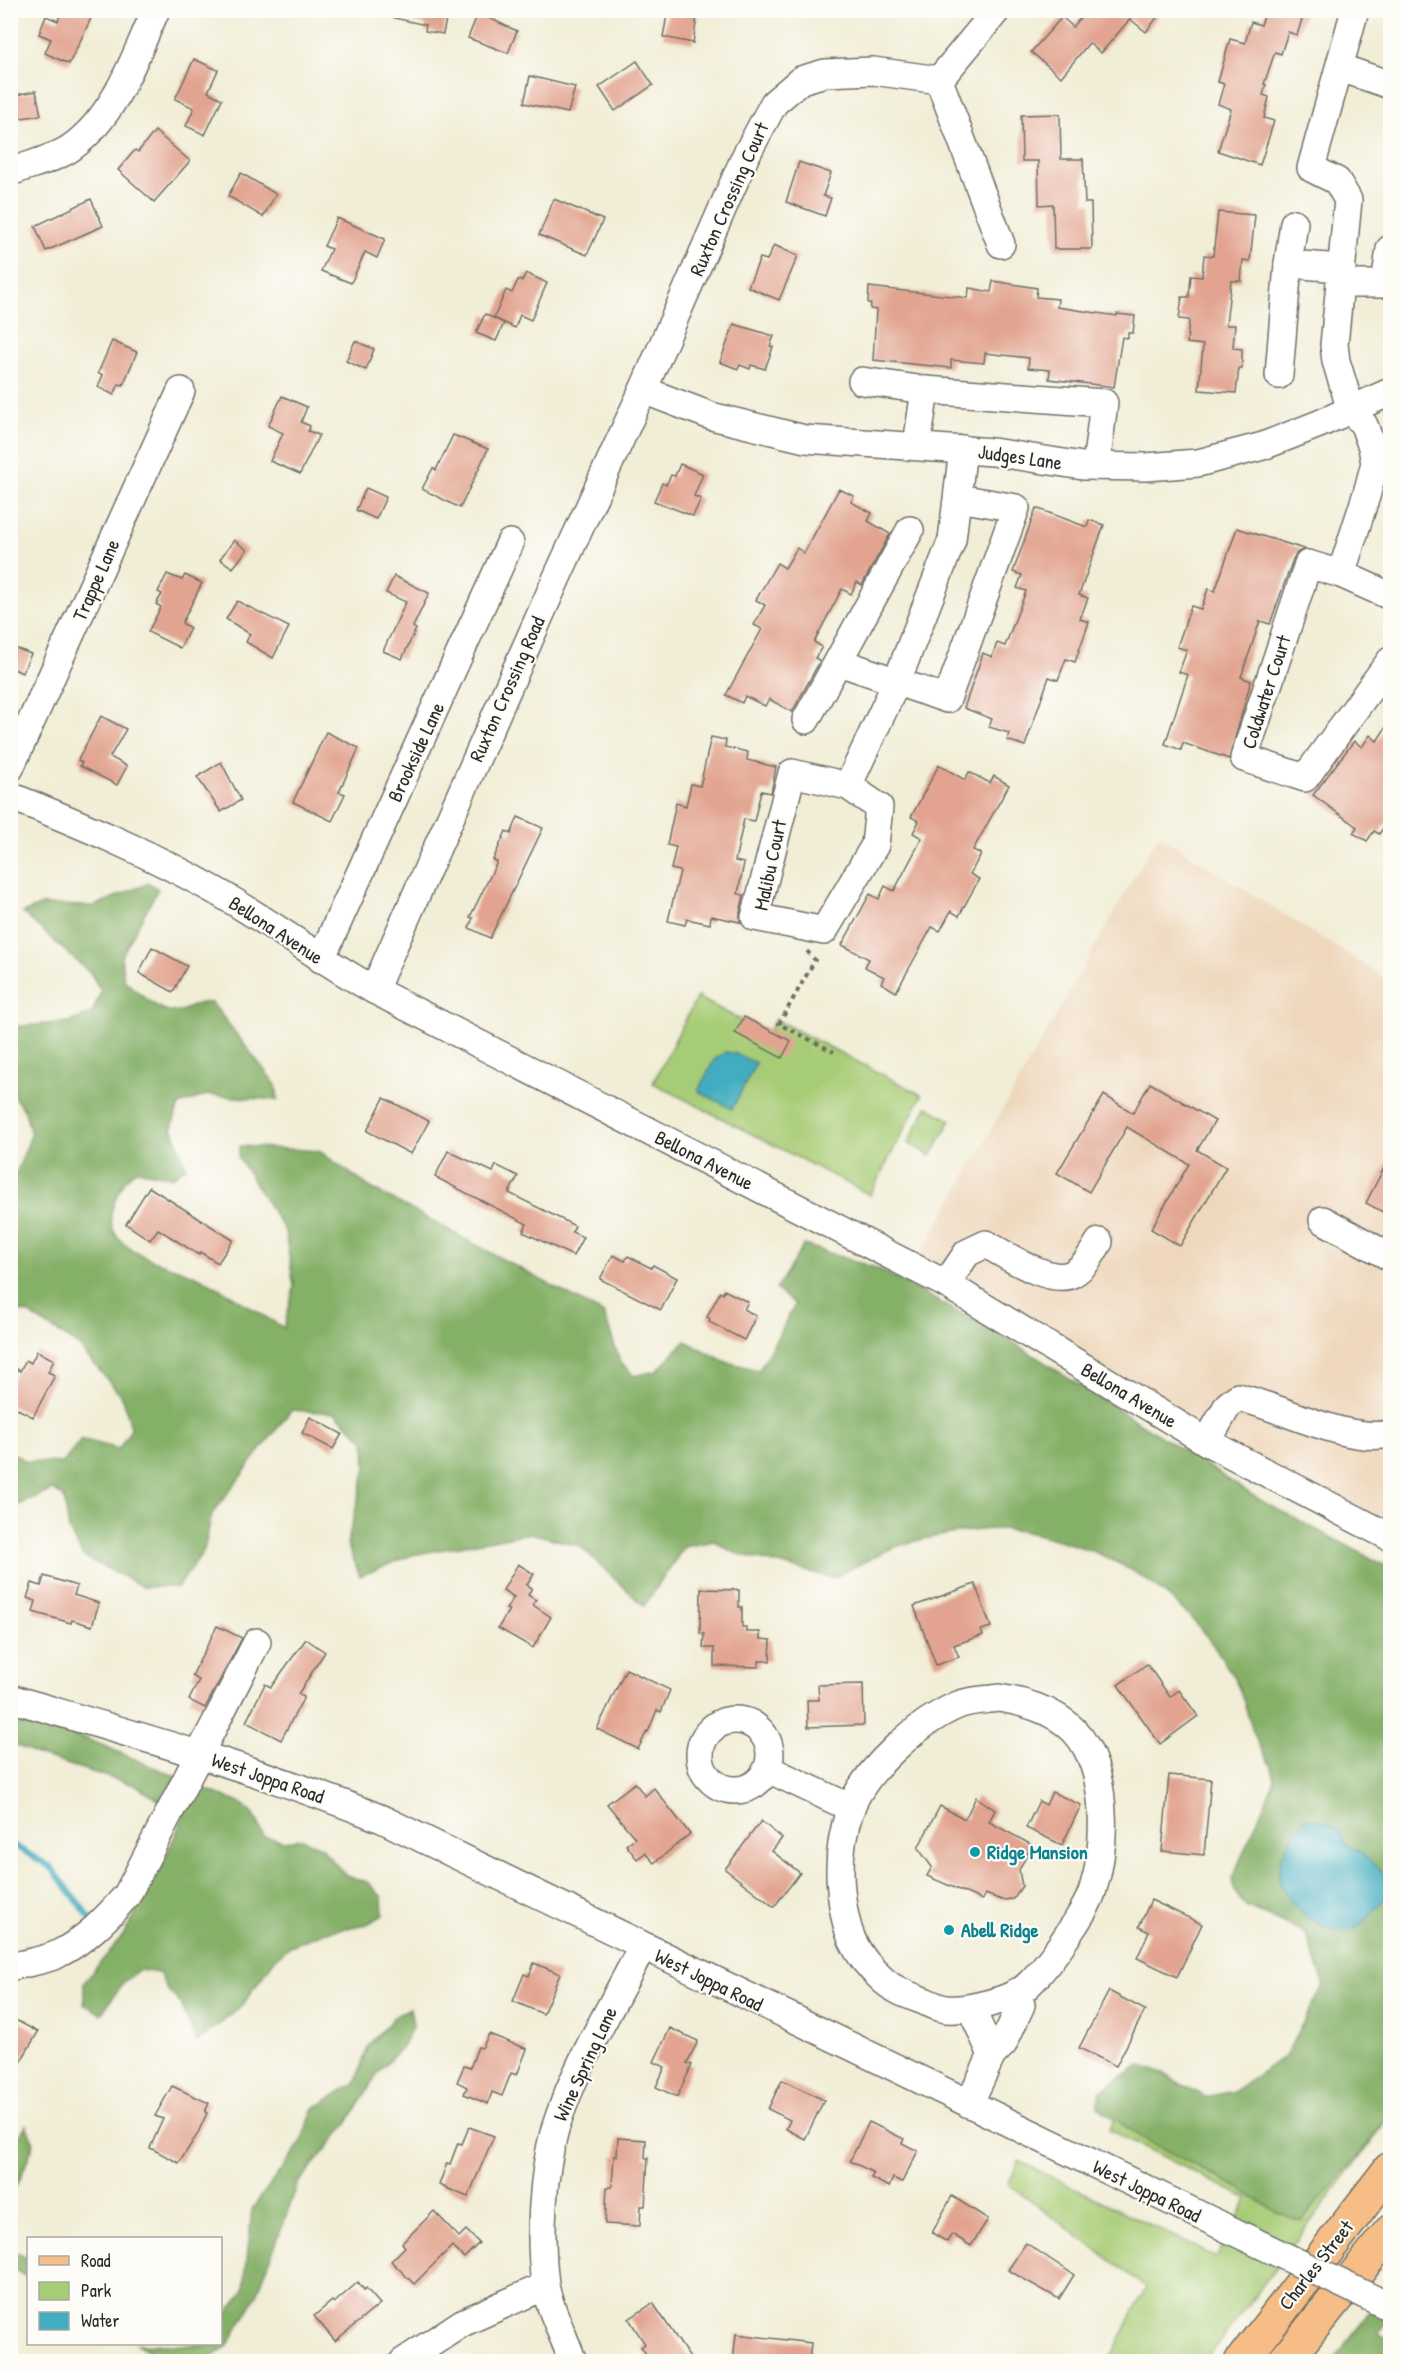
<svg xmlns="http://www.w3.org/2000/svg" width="1401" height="2372" font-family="'Patrick Hand',sans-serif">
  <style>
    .built { fill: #eed7bb }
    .green { fill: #a7cc76; stroke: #697c50; stroke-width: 1.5 }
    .forest { fill: #85b067; stroke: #586e49; stroke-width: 1.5 }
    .water { fill: #42adc1; stroke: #366c76; stroke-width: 1.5 }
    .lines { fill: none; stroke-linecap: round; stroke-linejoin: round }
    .stream { stroke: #42adc1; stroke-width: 6 }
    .building { fill: #e2a490 }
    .minor-casing { stroke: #706f67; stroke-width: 30 }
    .major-casing { stroke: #706f67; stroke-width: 36 }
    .path { stroke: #706f67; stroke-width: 4; stroke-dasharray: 4.5 4.5; stroke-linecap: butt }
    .minor { stroke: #fff; stroke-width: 27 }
    .major { stroke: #f6be86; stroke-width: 33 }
    .minor-bridge-casing { stroke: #706f67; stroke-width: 30; stroke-linecap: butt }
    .minor-bridge { stroke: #fff; stroke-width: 27 }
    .culture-dot { fill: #0f9aa8; stroke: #fdfcf7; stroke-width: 2 }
    .labels { text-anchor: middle; stroke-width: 4.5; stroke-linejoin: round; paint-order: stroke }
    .street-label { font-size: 20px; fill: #2b2b2b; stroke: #fdfcf7 }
    .culture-label { font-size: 20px; font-weight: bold; fill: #0d838f; stroke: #fdfcf7; text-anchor: start }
  </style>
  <rect width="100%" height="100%" fill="#fdfcf7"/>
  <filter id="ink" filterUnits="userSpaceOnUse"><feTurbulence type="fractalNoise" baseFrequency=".0167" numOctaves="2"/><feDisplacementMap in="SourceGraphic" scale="12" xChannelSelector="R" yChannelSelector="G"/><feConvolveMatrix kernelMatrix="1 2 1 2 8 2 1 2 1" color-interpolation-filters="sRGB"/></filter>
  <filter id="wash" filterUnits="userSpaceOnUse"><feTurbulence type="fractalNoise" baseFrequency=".008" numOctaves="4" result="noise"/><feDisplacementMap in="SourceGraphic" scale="24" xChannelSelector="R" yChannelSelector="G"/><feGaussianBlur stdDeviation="1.35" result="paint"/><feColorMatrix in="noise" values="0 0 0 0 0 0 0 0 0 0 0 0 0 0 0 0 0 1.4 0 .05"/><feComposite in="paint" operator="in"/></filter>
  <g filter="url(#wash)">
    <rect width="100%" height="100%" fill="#f1edd6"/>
    <!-- built -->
    <polygon class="built" points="1158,835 1390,981 1390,1535 916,1263"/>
    <!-- green -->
    <g class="green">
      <polygon points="697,997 767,1034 775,1019 922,1095 870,1195 653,1083"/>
      <polygon points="927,1107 951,1120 931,1156 908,1143"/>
      <polygon points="1390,1946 1390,2117 1205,2361 1109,2361 1146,2287 1008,2184 1019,2161 1216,2257 1248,2199 1109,2130 1124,2100 1279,2139"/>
    </g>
    <!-- forest -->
    <g class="forest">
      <path d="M149 883 158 889 121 957 124 980C138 991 161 1017 181 1011 196 1006 193 1002 212 1003L276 1085 278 1100 207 1095 179 1105 172 1127 186 1167 172 1177 137 1170C123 1180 121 1187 114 1203 94 1252 170 1263 200 1278 229 1292 256 1312 284 1328L294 1287 285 1231 238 1157 240 1146 319 1151 371 1188 604 1314 620 1361 634 1376 657 1371 685 1341 726 1362 759 1370 795 1305 776 1289 804 1245 876 1268 1003 1336 1265 1503 1390 1568V2114L1360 2154 1301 2221 1278 2213 1237 2187 1142 2138 1098 2107 1100 2091 1139 2065 1163 2074 1205 2097 1234 2091 1285 2056 1324 1984 1306 1933 1246 1906C1237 1898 1234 1891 1232 1879L1275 1779C1272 1763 1260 1750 1254 1734 1248 1719 1245 1701 1238 1686 1201 1613 1143 1565 1065 1542 1045 1536 1023 1530 1002 1529 976 1528 915 1539 890 1549 871 1558 852 1568 833 1578L735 1553 714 1541 684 1547 644 1606 580 1546 530 1533 412 1555 360 1576 347 1544 366 1468 365 1441 335 1413 291 1410 212 1514 204 1550 178 1587H143L83 1556 69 1530 64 1497 53 1490 11 1508V1452L25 1461 63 1463 81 1439 119 1449 131 1428 123 1398 77 1344 28 1313 11 1310 10 1181 18 1169 31 1135 25 1111 11 1093V1027L70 1022 92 1013 101 991 91 974 23 913 42 905 94 906Z"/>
      <polygon points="11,1721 80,1736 244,1805 257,1820 264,1837 284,1841 302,1839 321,1847 346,1876 367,1882 382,1897 383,1915 367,1924 326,1932 290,1946 275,1959 241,2007 197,2042 181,2004 168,1990 159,1973 140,1970 124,1982 101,2014 84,2003 84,1982 122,1937 160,1870 184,1815 134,1785 37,1755 11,1743"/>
      <polygon points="410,2008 413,2026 403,2045 377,2074 347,2124 298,2183 257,2295 228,2345 207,2361 167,2362 137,2344 190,2345 220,2344 221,2322 244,2290 252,2209 300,2144 314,2108 355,2083 368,2047 394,2017"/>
      <polygon points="26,2125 34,2143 20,2179 11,2194 11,2151"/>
      <polygon points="11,2249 28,2259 28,2278 11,2267"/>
      <polygon points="1390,2287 1390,2316 1378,2333 1390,2340 1390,2361 1331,2362"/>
    </g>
    <!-- water -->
    <g class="water">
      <polygon points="725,1052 736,1054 756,1063 732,1109 698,1091 714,1060"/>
      <path d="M1306 1818 1319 1819 1339 1830 1345 1843 1359 1851 1390 1879V1891C1381 1902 1371 1918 1359 1926 1332 1944 1281 1905 1279 1876 1277 1857 1294 1831 1306 1818Z"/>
    </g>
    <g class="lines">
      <!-- stream -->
      <polyline class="stream" points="10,1843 51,1867 91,1919"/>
    </g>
    <g id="blocks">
      <!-- building -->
      <g class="building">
        <polygon points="62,10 95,10 69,64 45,53 51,39 39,34 46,16 58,21"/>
        <polygon points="395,10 448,10 443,34 425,31 426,25 394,18"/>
        <polygon points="668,10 698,10 693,43 663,37"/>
        <polygon points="1087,10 1163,10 1146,32 1130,19 1101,53 1089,43 1061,77 1031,52 1062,17 1073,27"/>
        <polygon points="1266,10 1305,10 1297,35 1288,32 1281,54 1275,52 1264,84 1266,85 1263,95 1269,97 1264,118 1274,121 1260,165 1218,151 1231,109 1218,104 1224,84 1218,82 1230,39 1245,43 1251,22 1261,25"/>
        <polygon points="478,13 517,31 508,53 468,38"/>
        <polygon points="194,59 218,70 208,92 222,99 205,135 186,126 194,108 175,99"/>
        <polygon points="637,61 653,85 615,111 599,87"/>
        <polygon points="530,76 575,87 568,113 524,103"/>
        <polygon points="36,91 41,115 10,120 10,96"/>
        <polygon points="1060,114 1061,159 1083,159 1085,203 1091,203 1092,249 1054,249 1053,204 1039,205 1038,161 1022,161 1021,115"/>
        <polygon points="155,131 190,161 154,202 118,170 135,150 138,152"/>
        <polygon points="799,162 831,173 823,196 831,198 825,216 786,202"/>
        <polygon points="241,173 276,194 263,217 228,196"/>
        <polygon points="91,199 103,226 46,251 35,226"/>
        <polygon points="554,199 603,220 587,255 539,235"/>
        <polygon points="1218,212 1255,215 1250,261 1243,260 1241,281 1231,281 1226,325 1235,325 1233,348 1242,349 1242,369 1239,368 1236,393 1199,390 1203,345 1187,343 1189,320 1179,319 1182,297 1189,297 1191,276 1202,277 1204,255 1213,256"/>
        <polygon points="337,218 385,239 377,258 365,252 351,283 321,271 331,249 324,246"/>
        <polygon points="774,245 798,256 779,300 748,287 760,258 767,260"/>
        <polygon points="526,273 547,283 531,320 520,315 515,328 494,318 506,290 512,293 518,280 522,281"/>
        <polygon points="993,281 1037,288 1036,297 1058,299 1057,307 1117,316 1117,314 1135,316 1133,333 1128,333 1128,338 1122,337 1114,387 1049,379 1050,370 1028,368 1029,358 985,353 984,363 951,360 951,368 873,360 876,310 870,309 871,304 868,303 869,287 968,298 969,288 991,292"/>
        <polygon points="485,314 504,323 496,341 476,333"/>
        <polygon points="734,324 774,336 770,346 773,347 765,369 751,365 750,369 740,365 738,369 720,362"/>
        <polygon points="112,341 137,352 123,385 119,384 114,395 98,387 103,375 98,373"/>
        <polygon points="355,341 374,349 366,370 346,361"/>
        <polygon points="282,396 307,407 301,422 310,426 308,431 319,435 300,474 270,461 283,433 268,426"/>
        <polygon points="453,435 488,449 460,508 422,489 433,468 436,470"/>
        <polygon points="680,464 703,474 694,496 701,499 693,516 654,501 662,483 666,485 671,475 675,476"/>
        <polygon points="366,488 386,497 376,519 356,510"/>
        <polygon points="839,489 854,496 851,502 872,513 868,521 890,534 862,585 857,582 851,594 842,589 814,642 822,647 815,658 820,661 792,712 769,699 765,706 745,696 742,703 726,695 762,629 754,625 765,605 756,600 777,563 785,568 797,548 804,553"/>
        <polygon points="1036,508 1087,527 1089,520 1104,525 1079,595 1088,598 1080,619 1089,622 1075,662 1066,659 1058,680 1049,677 1025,746 1007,740 1009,733 989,727 992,719 964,708 983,653 992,657 997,643 1005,646 1026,591 1017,588 1022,575 1013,572"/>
        <polygon points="1237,528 1304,549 1297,553 1293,559 1270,624 1260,621 1241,677 1251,681 1229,759 1183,743 1181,750 1165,744 1188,675 1179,672 1187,650 1177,647 1191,606 1201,609 1208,589 1215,591"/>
        <polygon points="234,540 247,550 233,568 220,559"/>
        <polygon points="167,574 182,580 185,575 202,583 182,623 190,628 180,648 148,632 161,607 156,604 162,594 158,592"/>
        <polygon points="394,576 429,593 413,627 416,629 402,659 383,651 406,602 386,593"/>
        <polygon points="237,601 289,627 273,658 246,642 250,634 226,619"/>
        <polygon points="10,646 31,654 22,673 10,667"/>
        <polygon points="101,716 126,729 110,757 127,766 117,785 80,766 82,763 78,760"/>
        <polygon points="1390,721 1390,818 1379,834 1374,831 1367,841 1353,833 1357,827 1313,795 1354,741 1362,747 1370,735 1377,741"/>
        <polygon points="326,732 359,748 339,792 345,794 332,821 293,802"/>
        <polygon points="711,737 726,740 725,747 748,752 747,760 776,767 771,793 761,791 754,821 744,819 735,861 744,863 738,894 744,895 740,913 740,922 711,916 710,924 687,919 685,925 668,921 680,871 671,869 676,847 667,845 676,803 686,806 691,784 700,786"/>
        <polygon points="221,762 241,800 221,812 197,777"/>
        <polygon points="939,765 965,780 969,772 990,783 994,776 1009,785 973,850 981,854 970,874 979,879 959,916 951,911 940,931 932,927 896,992 881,983 884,977 865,967 869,959 842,945 870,894 879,899 885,886 894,891 922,838 913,833 919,821 911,817"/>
        <polygon points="518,817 543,828 490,938 469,928 473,918 470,917 497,862 493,860 506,831 511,834"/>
        <polygon points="152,947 187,966 173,992 139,973"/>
        <polygon points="744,1017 791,1041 782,1058 735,1033"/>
        <polygon points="1150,1083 1215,1121 1197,1150 1226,1167 1180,1246 1151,1229 1189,1164 1127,1127 1089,1192 1057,1173 1104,1095 1133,1113"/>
        <polygon points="384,1098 429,1121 411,1154 367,1131"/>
        <polygon points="448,1151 493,1172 496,1165 518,1176 509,1193 575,1226 572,1232 583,1237 573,1256 523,1232 527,1224 435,1177"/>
        <polygon points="1390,1156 1390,1216 1366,1203"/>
        <polygon points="149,1187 233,1240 218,1263 200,1252 199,1255 158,1229 150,1240 126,1224"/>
        <polygon points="613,1255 625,1261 628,1256 651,1268 653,1265 677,1278 661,1310 600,1279"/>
        <polygon points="724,1290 748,1302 744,1309 756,1316 744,1340 709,1322 710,1319 707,1317 720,1292 723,1294"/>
        <polygon points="37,1351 54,1360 48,1372 55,1375 33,1417 10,1405 10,1383 18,1369 20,1371 26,1360 31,1363"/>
        <polygon points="310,1417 342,1434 333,1449 302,1433"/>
        <polygon points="518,1564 534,1574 527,1585 532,1588 528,1595 536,1600 533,1605 551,1617 533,1648 498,1628 509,1610 506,1609 514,1597 503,1590"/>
        <polygon points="44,1576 77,1586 74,1595 99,1603 92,1626 72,1620 71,1623 33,1612 36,1601 27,1598 32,1583 41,1586"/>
        <polygon points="975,1584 991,1627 981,1630 983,1635 954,1645 959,1657 936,1665 914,1606"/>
        <polygon points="701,1589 739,1590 739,1607 742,1607 742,1627 746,1627 746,1632 760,1632 760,1639 771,1640 770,1661 759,1661 759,1667 714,1666 714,1648 703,1648 704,1634 700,1633"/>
        <polygon points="217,1626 242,1638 205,1708 189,1700 199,1680 192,1676"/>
        <polygon points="306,1639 325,1652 298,1694 304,1697 281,1740 246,1722 265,1684 271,1687"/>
        <polygon points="1147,1664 1170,1697 1179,1690 1198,1716 1160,1744 1118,1685"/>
        <polygon points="626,1669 670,1690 661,1712 657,1710 648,1732 647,1731 638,1749 597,1729"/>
        <polygon points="863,1684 864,1725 808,1727 807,1700 819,1700 818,1685"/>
        <polygon points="1169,1775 1211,1779 1204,1855 1162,1851"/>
        <polygon points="635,1783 645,1796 654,1788 690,1834 654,1863 645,1853 637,1859 626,1845 635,1838 607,1804"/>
        <polygon points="1052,1792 1081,1805 1062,1845 1026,1828 1039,1801 1046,1805"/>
        <polygon points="976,1797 995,1810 989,1822 1032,1845 1019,1870 1022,1886 1013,1899 1002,1900 985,1894 982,1900 927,1876 932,1867 918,1848 940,1806 965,1819"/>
        <polygon points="761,1821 782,1838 772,1851 800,1873 774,1907 725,1869"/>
        <polygon points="1151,1900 1202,1924 1177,1977 1137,1958 1149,1932 1139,1927"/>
        <polygon points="534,1963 560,1974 543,2014 513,2001 524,1974 529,1976"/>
        <polygon points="1109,1991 1145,2010 1116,2066 1079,2048"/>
        <polygon points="10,2017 38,2032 10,2080"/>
        <polygon points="670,2028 698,2041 687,2063 692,2065 677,2097 656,2087 665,2067 654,2062"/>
        <polygon points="489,2034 527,2049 517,2075 511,2073 502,2096 492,2092 488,2104 464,2094 467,2087 457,2082 464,2066 470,2068 478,2047 482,2048"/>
        <polygon points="782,2080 824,2100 805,2139 786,2129 790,2120 768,2109"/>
        <polygon points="172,2086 209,2103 205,2112 207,2113 197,2135 179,2163 150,2148 163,2119 155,2116"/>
        <polygon points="869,2122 904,2139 902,2143 918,2151 902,2182 893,2178 889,2187 871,2178 874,2173 850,2161"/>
        <polygon points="469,2127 494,2136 468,2197 439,2185 447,2163 450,2164 458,2143 462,2144"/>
        <polygon points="618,2138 646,2140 645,2158 648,2158 645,2206 641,2206 640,2226 605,2224 607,2187 612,2187 614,2156 617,2156"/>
        <polygon points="952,2196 988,2219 971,2246 952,2234 947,2242 932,2233"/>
        <polygon points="434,2211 459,2237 466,2230 479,2243 464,2258 452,2246 414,2284 391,2261 405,2247 402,2243"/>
        <polygon points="1026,2243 1074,2275 1059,2299 1008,2270"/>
        <polygon points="358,2282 364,2290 366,2288 380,2304 335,2341 314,2316 332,2301 334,2303"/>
        <polygon points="653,2303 692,2361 651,2361 641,2347 645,2344 629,2319"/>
        <polygon points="736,2334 811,2343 809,2361 733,2361"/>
      </g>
    </g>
  </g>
  <g filter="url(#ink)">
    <use href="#blocks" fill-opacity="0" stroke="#706f67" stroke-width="1.5"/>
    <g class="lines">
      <defs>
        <g id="minor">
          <polyline points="1341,68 1390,85"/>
          <polyline points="939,80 1001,244"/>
          <polyline points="939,80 997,10"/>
          <path d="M10 171 16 170C32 164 59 157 72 147 116 115 134 58 156 10"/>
          <polyline points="1288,264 1342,268"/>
          <polyline points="1340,284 1385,284 1390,249"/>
          <polyline points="1279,375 1288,264 1294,223"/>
          <polyline points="862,381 925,390 1104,403 1096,466"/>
          <polyline points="643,390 711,416 805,439 993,452 1083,466 1146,467 1198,463 1263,446 1319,424 1390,392"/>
          <polyline points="917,445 925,390"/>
          <polyline points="1341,574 1367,493 1375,463 1372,447 1364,425 1351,410 1336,361 1334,345 1348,200 1337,181 1311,168 1355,10"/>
          <polyline points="1390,596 1341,574 1308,564 1244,758 1305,778 1390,661"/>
          <polyline points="839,662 947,699 1016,508 959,498"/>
          <polyline points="806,720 910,530"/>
          <polyline points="10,768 181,391"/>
          <polygon points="792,773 848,786 879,807 875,845 824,931 755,917"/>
          <polyline points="848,786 897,681 952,540 963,449"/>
          <path d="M10 796C80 824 149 853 214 890 269 921 319 959 374 990L946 1284 1207 1442 1390 1537"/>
          <polyline points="321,959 510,543"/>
          <polyline points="374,990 558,575 643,390 745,157 774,103 801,80 825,73 873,71 939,80"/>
          <polyline points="1323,1220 1390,1257"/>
          <path d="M946 1284 967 1253 986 1244C1006 1255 1050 1285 1072 1274 1085 1267 1092 1254 1099 1242"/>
          <path d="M1207 1442 1228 1405 1238 1397C1283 1408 1346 1443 1390 1434"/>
          <path d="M10 1698C135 1735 261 1770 382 1819L1218 2224"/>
          <path d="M999 1698C1031 1703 1069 1715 1086 1747 1107 1785 1106 1848 1093 1889 1088 1906 1076 1922 1067 1936 1055 1954 1043 1971 1027 1986 1012 2000 966 2011 946 2009 939 2008 931 2004 924 2001 911 1996 895 1991 884 1981 853 1954 845 1930 841 1890 838 1862 841 1837 850 1810 864 1770 920 1721 958 1705 970 1700 986 1700 999 1698Z"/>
          <circle cx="735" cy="1755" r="35"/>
          <polyline points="768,1769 851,1808"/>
          <path d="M10 1967C25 1963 42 1961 56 1955 85 1941 106 1919 127 1895L257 1642"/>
          <polyline points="971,2008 992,2055"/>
          <polyline points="969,2104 992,2055 1003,2044 1021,2005 1017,1992"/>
          <polyline points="403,2362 462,2323 545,2286"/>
          <path d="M573 2362C566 2341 547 2303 545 2284 539 2237 542 2175 555 2129 575 2065 612 2007 642 1947"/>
        </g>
        <g id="major">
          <polyline points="1241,2362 1390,2169"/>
          <polyline points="1284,2362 1390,2232"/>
        </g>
      </defs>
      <!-- minor casing -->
      <use href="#minor" class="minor-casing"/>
      <!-- major casing -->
      <use href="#major" class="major-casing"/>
      <!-- path -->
      <polyline class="path" points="807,951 815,960 779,1024 834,1052"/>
      <!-- minor -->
      <use href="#minor" class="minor"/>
      <!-- major -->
      <use href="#major" class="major"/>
      <defs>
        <polyline id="minor-bridge" points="1218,2224 1390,2307"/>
      </defs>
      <!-- minor-bridge casing -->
      <use href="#minor-bridge" class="minor-bridge-casing"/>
      <!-- minor-bridge -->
      <use href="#minor-bridge" class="minor-bridge"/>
    </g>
  </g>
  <!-- markers -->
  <g class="culture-dot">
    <circle cx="975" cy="1852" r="6"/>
    <circle cx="949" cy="1930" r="6"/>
  </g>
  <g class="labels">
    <!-- street labels -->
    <g class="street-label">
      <text transform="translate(729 199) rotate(-66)" y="7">Ruxton Crossing Court</text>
      <text transform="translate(1020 457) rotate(8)" y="7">Judges Lane</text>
      <text transform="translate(96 580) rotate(-66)" y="7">Trappe Lane</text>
      <text transform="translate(507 689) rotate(-66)" y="7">Ruxton Crossing Road</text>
      <text transform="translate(1266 692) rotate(-72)" y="7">Coldwater Court</text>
      <text transform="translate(416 752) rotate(-65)" y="7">Brookside Lane</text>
      <text transform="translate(770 865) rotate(-78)" y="7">Malibu Court</text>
      <text transform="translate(276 930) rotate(33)" y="7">Bellona Avenue</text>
      <text transform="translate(704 1160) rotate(27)" y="7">Bellona Avenue</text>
      <text transform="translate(1129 1395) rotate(31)" y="7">Bellona Avenue</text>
      <text transform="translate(268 1778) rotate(19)" y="7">West Joppa Road</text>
      <text transform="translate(709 1980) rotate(26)" y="7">West Joppa Road</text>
      <text transform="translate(585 2064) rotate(-65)" y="7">Wine Spring Lane</text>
      <text transform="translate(1147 2191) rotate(26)" y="7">West Joppa Road</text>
      <text transform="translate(1316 2265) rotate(-52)" y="7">Charles Street</text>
    </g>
    <!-- culture labels -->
    <g class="culture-label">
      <text x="987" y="1859">Ridge Mansion</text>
      <text x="961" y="1937">Abell Ridge</text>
    </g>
  </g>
  <!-- margin -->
  <rect width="1401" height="2372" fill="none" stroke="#fdfcf7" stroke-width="36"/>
  <!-- legend -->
  <rect x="27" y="2237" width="195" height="108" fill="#fdfcf7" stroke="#a9a8a5" stroke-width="1.5"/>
  <rect x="39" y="2256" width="30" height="9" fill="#f6be86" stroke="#a9a8a5" stroke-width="1.5"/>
  <text x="81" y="2267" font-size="18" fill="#2b2b2b">Road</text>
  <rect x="39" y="2282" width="30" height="18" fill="#a7cc76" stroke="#a9a8a5" stroke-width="1.5"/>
  <text x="81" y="2297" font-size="18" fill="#2b2b2b">Park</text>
  <rect x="39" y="2312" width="30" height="18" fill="#42adc1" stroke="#a9a8a5" stroke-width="1.5"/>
  <text x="81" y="2327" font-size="18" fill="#2b2b2b">Water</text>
</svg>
